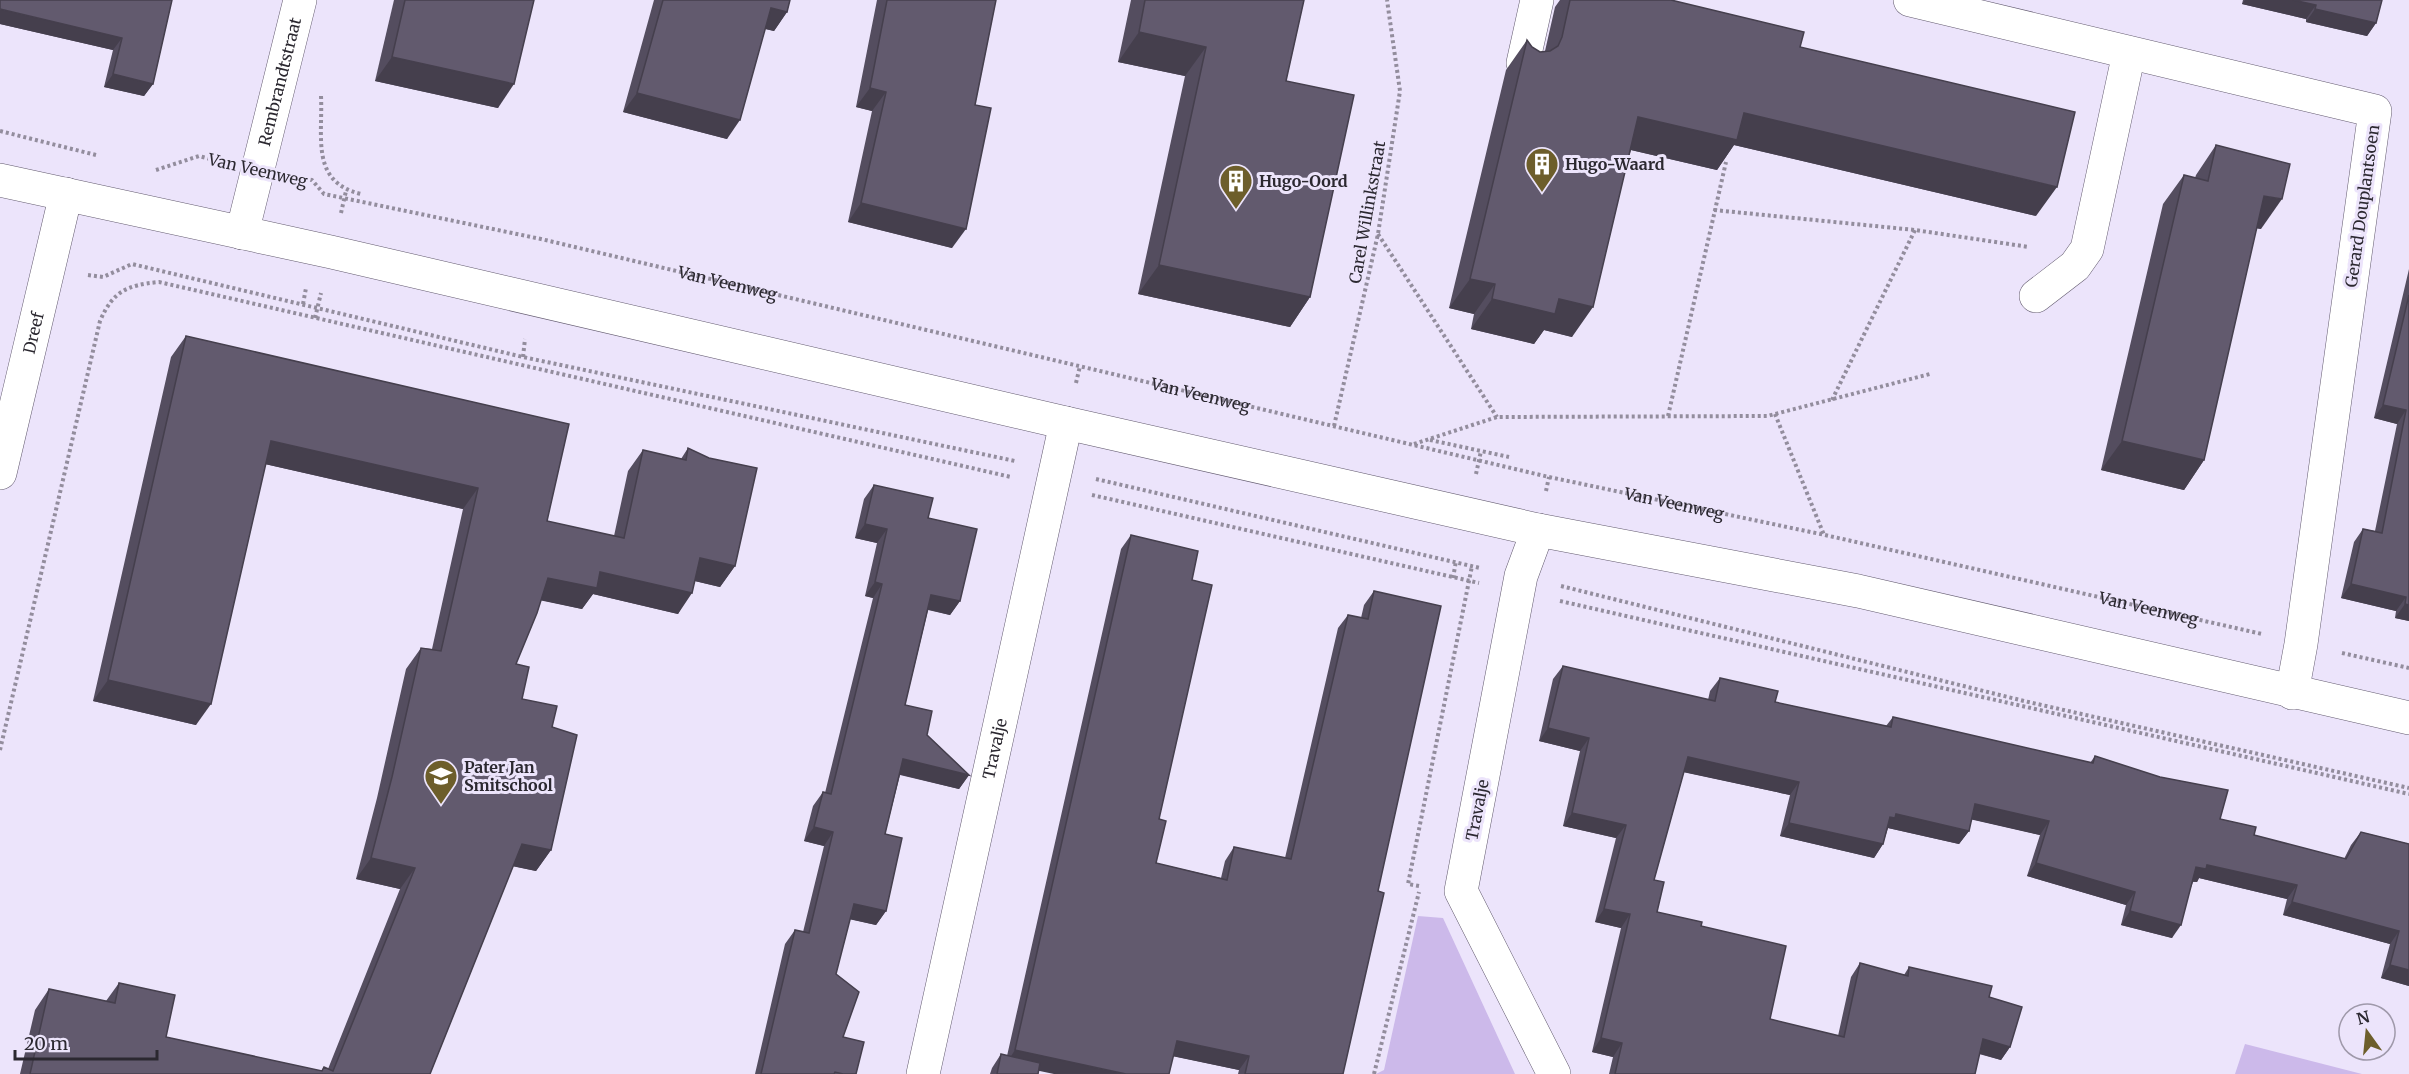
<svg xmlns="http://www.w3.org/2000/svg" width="2409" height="1074" font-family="Merriweather,serif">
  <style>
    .green { fill: #ccb9ea }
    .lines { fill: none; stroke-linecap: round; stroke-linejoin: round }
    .minor-casing { stroke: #635b6f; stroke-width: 34 }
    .path { stroke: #938d9d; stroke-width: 4; stroke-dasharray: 3 3; stroke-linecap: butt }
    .minor { stroke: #fff; stroke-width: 33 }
    .wall { fill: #544d5f }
    .shaded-wall { fill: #453f4d }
    .building { fill: #625a6e; stroke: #453f4d; stroke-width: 1.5 }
    .labels { text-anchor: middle; stroke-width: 6; stroke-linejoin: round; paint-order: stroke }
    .street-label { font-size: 16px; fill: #2b2830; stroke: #ece4fb }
    .poi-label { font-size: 16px; font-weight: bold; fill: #2b2830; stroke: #ece4fb; text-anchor: start }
  </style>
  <rect width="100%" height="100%" fill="#ece4fb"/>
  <!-- green -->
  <g class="green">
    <polygon points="1418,916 1443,918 1515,1074 1376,1074 1384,1070"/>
    <polygon points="2245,1044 2362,1074 2235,1074"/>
  </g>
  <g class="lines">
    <defs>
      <g id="minor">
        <polyline points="1910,0 2375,111 2301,644 2292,693"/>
        <polyline points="1523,63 1537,0"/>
        <polyline points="0,180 331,252 1066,423 1538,530 1858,591 2409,718"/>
        <path id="s2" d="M242 233 300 0"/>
        <polyline points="2036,296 2075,266 2087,249 2129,53"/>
        <path id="s3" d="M0 473 66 194"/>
        <polyline points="1538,530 1521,576 1461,891 1554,1074"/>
        <path id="s4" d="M923 1074 1066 423"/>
      </g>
    </defs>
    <!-- minor casing -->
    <use href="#minor" class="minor-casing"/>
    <!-- path -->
    <g class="path">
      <path d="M321 96C323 137 310 182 361 194"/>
      <polyline points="0,131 96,155"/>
      <polyline points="156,170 199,156 217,161"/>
      <path id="s1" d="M298 178 312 180 324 194 541 239 1549 477 1825 535 2262 634"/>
      <polyline points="1714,210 1915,230 2029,247"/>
      <polyline points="341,213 346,191"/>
      <polyline points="1378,234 1497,417"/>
      <polyline points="88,275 103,277 132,264 523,357 1015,461"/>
      <polyline points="303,304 306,288"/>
      <polyline points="315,318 321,293"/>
      <polyline points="523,357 525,339"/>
      <polyline points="1076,383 1080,366"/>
      <polyline points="1832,400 1915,230"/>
      <polyline points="1775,414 1824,535"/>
      <polyline points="1668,416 1726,162"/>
      <polyline points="1334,426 1378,234 1400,91 1387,0"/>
      <polyline points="1430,440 1509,457"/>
      <polyline points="1414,444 1497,417 1767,416 1930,374"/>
      <polyline points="1476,474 1481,451"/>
      <polyline points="1096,479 1480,568"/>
      <polyline points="1546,491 1549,477"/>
      <polyline points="1092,495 1479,583"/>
      <polyline points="1453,578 1456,561"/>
      <polyline points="1561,586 2024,701 2409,788"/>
      <polyline points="1560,601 2409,794"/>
      <polyline points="2342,653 2409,668"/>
      <path d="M0 750 100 321C113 291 127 285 159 282L1011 477"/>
      <polyline points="1419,886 1408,884 1472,566"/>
      <polyline points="1374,1074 1419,892"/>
    </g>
    <!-- minor -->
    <use href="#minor" class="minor"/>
  </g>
  <!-- wall -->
  <g class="wall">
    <polygon points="172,0 153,84 144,96 104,87 113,50 0,24"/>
    <polygon points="394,0 534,0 498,108 375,81"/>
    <polygon points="654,0 790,0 787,12 774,31 765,29 727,139 623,112"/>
    <polygon points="877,0 996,0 975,105 952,248 848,222 872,111 856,107"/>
    <polygon points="1131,0 1304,0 1286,81 1310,297 1290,327 1138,294 1185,76 1118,62"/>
    <polygon points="1560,0 1671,0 1800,47 2036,216 1734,145 1717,170 1631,150 1572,337 1544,330 1534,344 1471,329 1474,314 1449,308 1506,70 1527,40 1532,47 1540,52 1545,51 1555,7"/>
    <polygon points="2243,0 2382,0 2376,23 2367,36 2306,22 2306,19 2242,4"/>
    <polygon points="2216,145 2261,229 2256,228 2204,460 2184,490 2101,470 2163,204 2184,175 2195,178 2196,175"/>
    <polygon points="2409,269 2409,621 2395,618 2396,611 2341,598 2354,542 2363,529 2375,531 2397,424 2374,418"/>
    <polygon points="186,336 547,521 614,536 628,471 643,450 681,459 688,448 735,566 720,587 695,581 678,614 593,594 582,609 541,600 516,664 522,699 552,727 551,850 536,871 513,866 430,1074 20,1074 35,1010 49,989 106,1001 119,983 166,1037 321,1071 324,1067 328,1069 400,889 356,879 377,798 406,669 421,648 432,649 463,509 265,464 196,725 93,701 171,357"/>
    <polygon points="874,485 928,518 960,601 950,615 928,610 905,705 927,735 969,775 959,789 900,775 885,834 886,911 876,925 850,919 836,974 843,1037 856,1074 755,1074 785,944 795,930 803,932 824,846 804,841 813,806 823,792 825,793 873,598 865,596 877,543 855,538 864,499"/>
    <polygon points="1131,535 1192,580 1159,819 1156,863 1221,878 1225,861 1234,847 1285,858 1338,628 1348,615 1361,618 1364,605 1374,591 1378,891 1343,1074 1238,1074 1239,1070 1173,1056 1038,1071 1038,1074 990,1074 992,1068 1001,1054 1007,1056 1121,549"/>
    <polygon points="1563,666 1708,700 1710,691 1720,678 1775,702 1886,726 1893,717 2090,763 2095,756 2220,819 2254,835 2344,859 2351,845 2361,832 2409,844 2409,986 2381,978 2390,944 2283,915 2287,899 2199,878 2197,882 2193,882 2172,938 2121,925 2126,905 2027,876 2040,835 1971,819 1969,831 1959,844 1888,828 1883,844 1874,858 1780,836 1790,795 1684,772 1654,880 1657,912 1701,926 1770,1019 1838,1036 1851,977 1860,963 1904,975 1909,967 1989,997 2010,1047 2001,1060 1979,1054 1975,1074 1609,1074 1613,1057 1592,1052 1621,928 1595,922 1616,838 1563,826 1580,751 1539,741 1553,679"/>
  </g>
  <!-- shaded-wall -->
  <g class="shaded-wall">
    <polygon points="2245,0 2293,0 2316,5 2306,19 2242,4"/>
    <polygon points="771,8 787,12 774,31 758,27"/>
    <polygon points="0,9 122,38 113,50 0,24"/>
    <polygon points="2315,9 2376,23 2367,36 2306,22"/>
    <polygon points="1139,32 1206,47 1185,76 1118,62"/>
    <polygon points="392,57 514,84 498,108 375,81"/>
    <polygon points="113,74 153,84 144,96 104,87"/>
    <polygon points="870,88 886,92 872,111 856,107"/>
    <polygon points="637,93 740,120 727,139 623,112"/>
    <polygon points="1744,113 2057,187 2036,216 1734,145 1717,170 1618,147 1638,117"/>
    <polygon points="2264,196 2282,199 2261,229 2243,226"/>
    <polygon points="861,203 966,229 952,248 848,222"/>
    <polygon points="1159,265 1310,297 1290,327 1138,294"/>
    <polygon points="1470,279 1495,284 1474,314 1449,308"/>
    <polygon points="1492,299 1559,299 1593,307 1572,337 1544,330 1534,344 1471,329"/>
    <polygon points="2383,405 2406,410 2397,424 2374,418"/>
    <polygon points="271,441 478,488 463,509 256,462"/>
    <polygon points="2122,441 2204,460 2184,490 2101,470"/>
    <polygon points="865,524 887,529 877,543 855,538"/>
    <polygon points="700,558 735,566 720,587 686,579"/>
    <polygon points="600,572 692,593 678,614 593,594 582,609 534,599 548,578"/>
    <polygon points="875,582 882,584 873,598 865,596"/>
    <polygon points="2351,584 2406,597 2396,611 2341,598"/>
    <polygon points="931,595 960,601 950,615 922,608"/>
    <polygon points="2405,604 2409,605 2409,621 2395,618"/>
    <polygon points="108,680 211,704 196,725 93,701"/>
    <polygon points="1548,728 1589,738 1580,751 1539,741"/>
    <polygon points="1688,757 1799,782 1790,795 1678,771"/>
    <polygon points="903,759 969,775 959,789 894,773"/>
    <polygon points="1975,804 2049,821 2040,835 1965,818"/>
    <polygon points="1572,813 1626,825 1616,838 1563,826"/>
    <polygon points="1896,814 1969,831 1959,844 1888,828 1886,831 1890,817"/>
    <polygon points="1789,823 1883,844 1874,858 1780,836"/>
    <polygon points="814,827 833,832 824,846 804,841"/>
    <polygon points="522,844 551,850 536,871 507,865"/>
    <polygon points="371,858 415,868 400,889 356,879"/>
    <polygon points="2036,863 2135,892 2126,905 2027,876"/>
    <polygon points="2207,865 2297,885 2287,899 2199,878 2197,882 2187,880 2196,867"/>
    <polygon points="2292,902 2399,931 2390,944 2283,915"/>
    <polygon points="854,904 886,911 876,925 844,918"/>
    <polygon points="1604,909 1630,914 1621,928 1595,922"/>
    <polygon points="2130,911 2181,925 2172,938 2121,925"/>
    <polygon points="2390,965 2409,970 2409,986 2381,978"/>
    <polygon points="1601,1038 1622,1043 1613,1057 1592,1052"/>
    <polygon points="1983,1039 2010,1047 2001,1060 1974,1052"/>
    <polygon points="1177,1041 1249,1056 1239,1070 1167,1055"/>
    <polygon points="1015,1050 1126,1074 1054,1074 1006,1064"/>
  </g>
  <!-- building -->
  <g class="building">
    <polygon points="0,0 172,0 153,84 113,74 122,38 0,9"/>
    <polygon points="405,0 534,0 514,84 392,57"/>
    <polygon points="663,0 790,0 787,12 771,8 740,120 637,93"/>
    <polygon points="887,0 996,0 975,105 991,108 966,229 861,203 886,92 870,88"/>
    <polygon points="1145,0 1304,0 1286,81 1354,95 1310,297 1159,265 1206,47 1139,32"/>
    <polygon points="1570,0 1671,0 1804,32 1800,47 2075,112 2057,187 1744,113 1737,140 1638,117 1593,307 1559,299 1555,314 1492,299 1495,284 1470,279 1527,40 1532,47 1540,52 1550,51 1558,46 1562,37"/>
    <polygon points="2293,0 2382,0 2376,23 2315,9 2316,5"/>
    <polygon points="2216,145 2290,164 2282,199 2264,196 2204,460 2122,441 2184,175 2208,181"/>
    <polygon points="2409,295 2409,605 2405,604 2406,597 2351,584 2363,529 2382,533 2406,410 2383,405"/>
    <polygon points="186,336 569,424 547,521 624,538 643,450 686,460 688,448 709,458 757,468 735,566 700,558 692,593 600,572 597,588 548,578 537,613 516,664 529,667 522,699 557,706 552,727 577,735 551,850 522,844 430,1074 30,1074 49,989 115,1003 119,983 175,995 166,1037 322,1071 324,1067 333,1071 415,868 371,858 392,777 421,648 441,651 478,488 271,441 211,704 108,680"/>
    <polygon points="874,485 933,498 928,518 977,529 960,601 931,595 905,705 932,711 927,735 969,775 903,759 885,834 902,838 886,911 854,904 836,974 859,992 843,1037 864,1042 856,1074 843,1074 835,1072 834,1074 761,1074 795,930 809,933 833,832 814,827 823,792 831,794 882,584 875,582 887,529 865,524"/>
    <polygon points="1131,535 1198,551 1192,580 1212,585 1159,819 1166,821 1156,863 1227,880 1234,847 1291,859 1348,615 1368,619 1374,591 1441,606 1378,891 1384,893 1343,1074 1245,1074 1249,1056 1177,1041 1169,1074 1126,1074 1015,1050"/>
    <polygon points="1563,666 1715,701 1720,678 1778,691 1775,702 1891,727 1893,717 2093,763 2095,756 2160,777 2228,790 2220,819 2256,827 2254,835 2346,859 2361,832 2409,844 2409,970 2390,965 2399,931 2292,902 2297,885 2207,865 2206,869 2196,867 2181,925 2130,911 2135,892 2036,863 2049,821 1975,804 1969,831 1896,814 1895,818 1890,817 1883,844 1789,823 1799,782 1688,757 1654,880 1664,882 1657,912 1702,922 1701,926 1786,946 1770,1019 1844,1037 1860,963 1908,976 1909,967 1992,986 1989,997 2022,1007 2010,1047 1983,1039 1975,1074 1615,1074 1622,1043 1601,1038 1630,914 1604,909 1626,825 1572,813 1589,738 1548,728"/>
    <polygon points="1001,1054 1040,1063 1038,1074 997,1074"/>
  </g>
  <!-- icons -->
  <defs>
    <symbol id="building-pin" viewBox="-11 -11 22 30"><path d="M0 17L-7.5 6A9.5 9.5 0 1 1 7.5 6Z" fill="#6d5e2b" stroke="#ece4fb"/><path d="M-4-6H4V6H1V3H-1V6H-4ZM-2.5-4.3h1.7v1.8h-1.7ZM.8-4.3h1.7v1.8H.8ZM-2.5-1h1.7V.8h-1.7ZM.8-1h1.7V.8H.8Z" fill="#fff"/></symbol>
    <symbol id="school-pin" viewBox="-11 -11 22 30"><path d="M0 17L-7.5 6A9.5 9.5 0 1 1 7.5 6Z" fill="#6d5e2b" stroke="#ece4fb"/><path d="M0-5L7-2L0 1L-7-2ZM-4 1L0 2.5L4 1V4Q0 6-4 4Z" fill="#fff"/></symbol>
  </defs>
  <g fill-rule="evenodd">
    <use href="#building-pin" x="1523" y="145" width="38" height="52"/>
    <use href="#building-pin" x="1217" y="162" width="38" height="52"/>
    <use href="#school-pin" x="422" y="757" width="38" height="52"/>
  </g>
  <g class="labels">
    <!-- street labels -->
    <g class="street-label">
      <text dy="6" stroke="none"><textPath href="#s2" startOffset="156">Rembrandtstraat</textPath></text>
      <text transform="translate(258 170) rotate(13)" y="6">Van Veenweg</text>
      <text transform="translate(2362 206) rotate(-82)" y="6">Gerard Douplantsoen</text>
      <text transform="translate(1367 212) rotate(-80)" y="6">Carel Willinkstraat</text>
      <text dy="6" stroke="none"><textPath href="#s1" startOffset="446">Van Veenweg</textPath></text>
      <text dy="6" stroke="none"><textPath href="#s3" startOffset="144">Dreef</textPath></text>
      <text dy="6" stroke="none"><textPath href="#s1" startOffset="932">Van Veenweg</textPath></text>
      <text dy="6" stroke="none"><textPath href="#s1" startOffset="1418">Van Veenweg</textPath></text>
      <text dy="6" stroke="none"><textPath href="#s1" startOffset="1904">Van Veenweg</textPath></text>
      <text dy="6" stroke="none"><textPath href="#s4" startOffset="333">Travalje</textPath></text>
      <text transform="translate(1477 810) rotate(-79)" y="6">Travalje</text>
    </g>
    <!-- poi labels -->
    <g class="poi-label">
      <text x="1565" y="170">Hugo-Waard</text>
      <text x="1259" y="187">Hugo-Oord</text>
      <text x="464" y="773">Pater Jan<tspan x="464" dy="18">Smitschool</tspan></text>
    </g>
  </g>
  <!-- north arrow -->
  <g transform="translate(2367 1032) rotate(345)"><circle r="28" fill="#ece4fb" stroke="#9f99aa" stroke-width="1.5"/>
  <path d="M0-4.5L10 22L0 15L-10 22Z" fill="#6d5e2b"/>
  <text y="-9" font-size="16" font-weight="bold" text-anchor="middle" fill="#2b2830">N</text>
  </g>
  <!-- scale -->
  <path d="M15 1050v9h142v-9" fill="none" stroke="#2b2830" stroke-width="3"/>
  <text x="24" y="1050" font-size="18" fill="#2b2830" stroke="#ece4fb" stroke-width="4.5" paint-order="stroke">20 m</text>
</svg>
